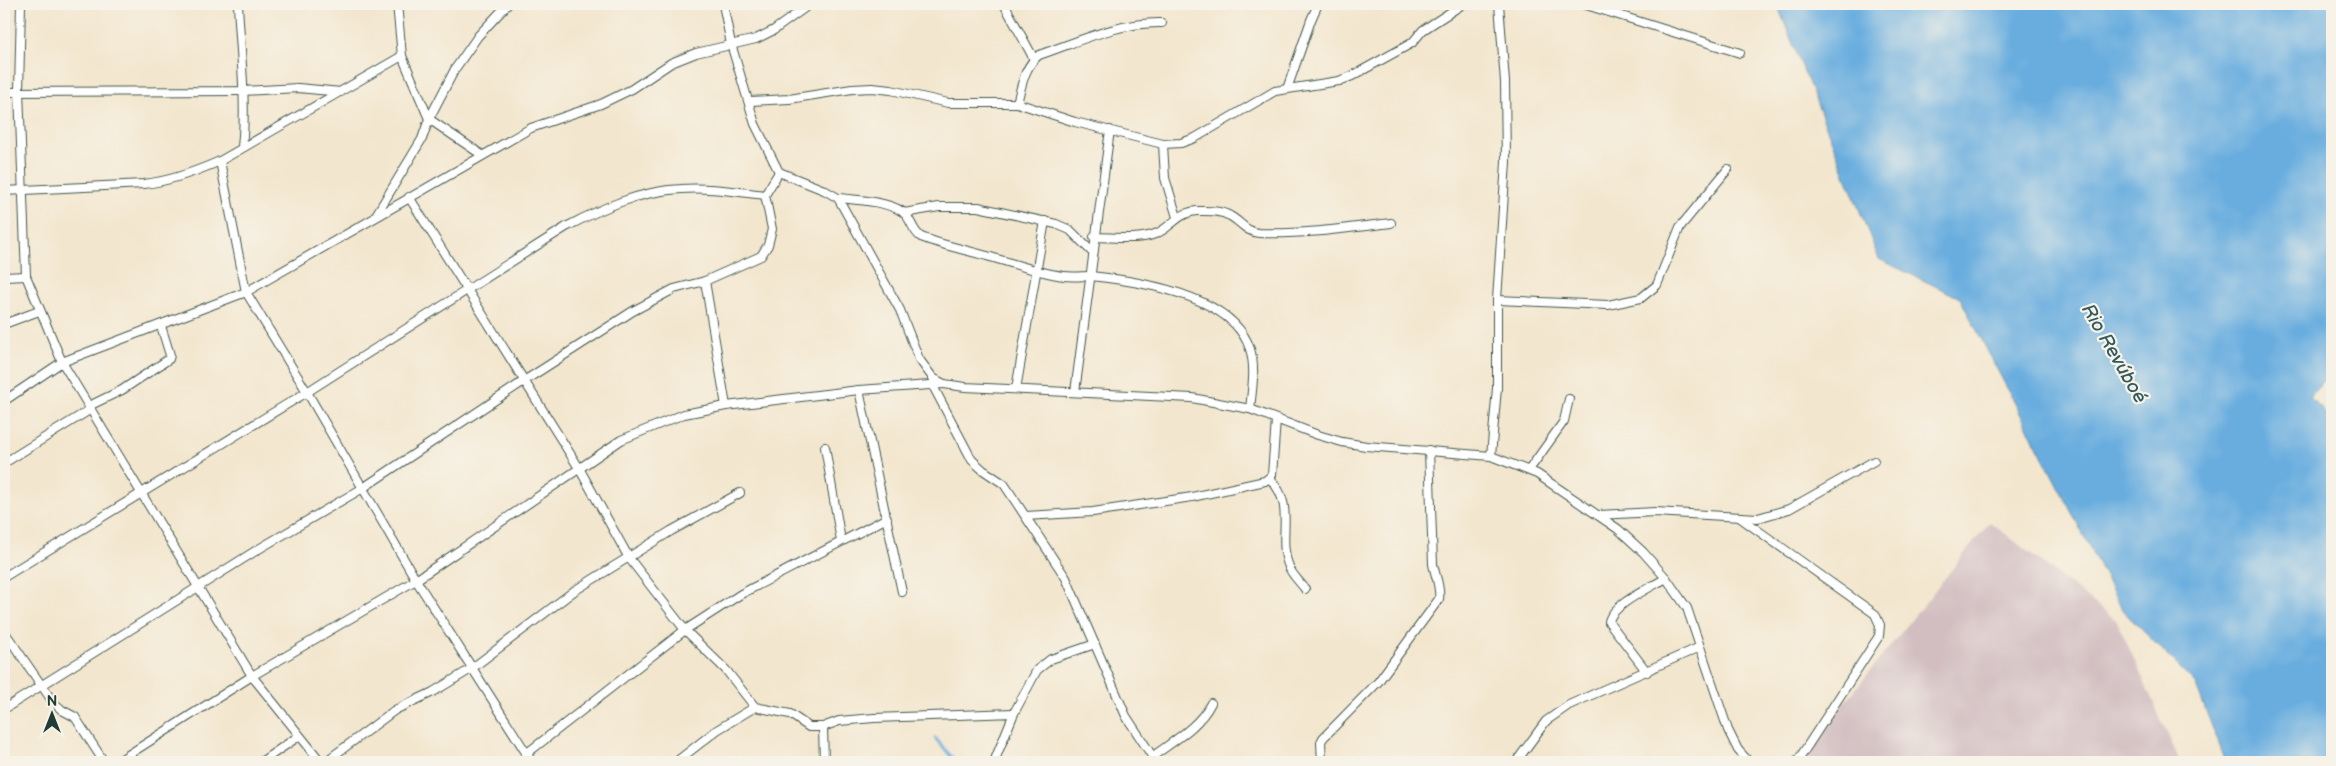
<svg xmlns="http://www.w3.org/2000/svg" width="2336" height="766" font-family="'Balsamiq Sans',sans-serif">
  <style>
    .industrial { fill: #d2bec1 }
    .water { fill: #69addf; stroke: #44758a }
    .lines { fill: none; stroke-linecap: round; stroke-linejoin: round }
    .stream { stroke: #69addf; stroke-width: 3 }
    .street-casing { stroke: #3f564b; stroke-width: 10 }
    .street { stroke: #fff; stroke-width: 8 }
    .labels { text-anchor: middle; stroke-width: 4.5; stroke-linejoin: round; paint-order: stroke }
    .water-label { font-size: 19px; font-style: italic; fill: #32595f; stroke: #f7f3e8 }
  </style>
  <rect width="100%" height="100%" fill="#f7f3e8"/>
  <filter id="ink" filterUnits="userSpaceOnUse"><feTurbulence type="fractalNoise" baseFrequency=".02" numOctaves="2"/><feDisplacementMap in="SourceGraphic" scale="10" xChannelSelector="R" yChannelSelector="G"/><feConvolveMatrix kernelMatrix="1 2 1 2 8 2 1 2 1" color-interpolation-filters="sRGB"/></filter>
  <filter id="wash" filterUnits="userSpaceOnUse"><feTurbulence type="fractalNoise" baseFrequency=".0096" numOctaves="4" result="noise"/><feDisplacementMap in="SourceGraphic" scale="20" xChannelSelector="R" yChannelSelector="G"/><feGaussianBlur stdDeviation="1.12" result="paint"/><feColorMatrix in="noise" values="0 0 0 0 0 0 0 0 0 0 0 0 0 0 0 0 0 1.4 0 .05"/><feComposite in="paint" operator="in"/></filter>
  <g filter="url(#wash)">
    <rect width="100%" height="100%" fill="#f3e6ce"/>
    <!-- industrial -->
    <polygon class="industrial" points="1990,522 2117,621 2180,762 1797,762"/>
    <!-- water -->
    <polygon class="water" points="1777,4 2332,4 2332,369 2310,397 2332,420 2332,762 2226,762 2195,683 2123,611 1960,298 1879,259"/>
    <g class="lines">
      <!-- stream -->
      <polyline class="stream" points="935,738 956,762"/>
    </g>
  </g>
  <g filter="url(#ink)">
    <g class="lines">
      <defs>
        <g id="street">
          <polyline points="21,4 19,91 26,276 62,362 252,676 321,762"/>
          <path d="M238 4C240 49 247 103 242 147"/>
          <polyline points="397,4 402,56 429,119 482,155"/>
          <polyline points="723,4 731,44 755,124 779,172 824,190 838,198 900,310 919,359 933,378 944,384 965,387 1192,398 1250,409 1318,435 1342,442 1366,446 1491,456 1537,474 1618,529 1643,552 1666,578 1687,608 1728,730 1738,750 1749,762"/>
          <polyline points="1004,4 1034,59"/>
          <polyline points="1583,4 1740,53"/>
          <polyline points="1287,89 1311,20 1318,4"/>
          <polyline points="4,92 242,91 298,88 341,92"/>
          <polyline points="750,101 789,99 852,89 872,88 891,90 948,103 1017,103 1075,122 1163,144 1181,143 1195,138 1275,91 1339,81 1352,76 1412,43 1423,30 1463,4"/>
          <path d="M1017 103C1022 85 1024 67 1039 55 1080 41 1118 22 1162 23"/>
          <polyline points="1163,144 1165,178 1177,217"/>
          <polyline points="220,161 246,292 307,392 416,580 532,762"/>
          <path d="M4 191 144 184C171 181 195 172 220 161L402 56"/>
          <polyline points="409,197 579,468 629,558 685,630 726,670 755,707 790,714 809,727 823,727 839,721 874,718 1014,713 994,762"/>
          <path d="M838 198C858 200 886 201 903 212 911 218 912 231 921 237 945 246 970 251 994 258 1018 265 1040 273 1064 276 1073 277 1082 276 1091 276 1138 281 1233 295 1250 349 1256 368 1252 389 1250 409"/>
          <polyline points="904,213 939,207 978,207 1056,224 1070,230 1092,252"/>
          <polyline points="376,215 422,139 429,119 455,69 478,36 508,4"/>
          <path d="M1094 237C1114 237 1136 241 1155 234 1170 229 1178 212 1197 211 1208 211 1220 210 1230 216 1240 221 1246 232 1259 233 1302 235 1348 228 1391 223"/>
          <polyline points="4,277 26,276"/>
          <polyline points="705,281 726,406"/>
          <polyline points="1497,300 1608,305 1641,298 1657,285 1680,227 1728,169"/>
          <polyline points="4,324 39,311"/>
          <polyline points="933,386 972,460 983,470 1004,484 1066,578 1126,716 1156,762"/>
          <polyline points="1016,389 1045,221"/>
          <polyline points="859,390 902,592"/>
          <polyline points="1075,392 1110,130"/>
          <polyline points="4,401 62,362 246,292 531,128 601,104 632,89 671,63 696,53 756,39 774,30 810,4"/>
          <polyline points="89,406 122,390 169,359 170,355 161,326"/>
          <polyline points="825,447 841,541"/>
          <polyline points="1491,456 1497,388 1497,300 1506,162 1505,82 1499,4"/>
          <polyline points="4,463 91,409"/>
          <polyline points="1529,470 1564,421 1569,399"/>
          <path d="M1270 479C1297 506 1276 536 1289 567 1292 575 1300 582 1305 589"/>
          <polyline points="1599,515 1655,512 1758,518 1789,509 1874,461"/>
          <polyline points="1026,516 1093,512 1192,497 1265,481 1272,475 1276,420"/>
          <polyline points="1739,517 1875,614 1880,625 1879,636 1797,762"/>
          <path d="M4 577 307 392 566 227C602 208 640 191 681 189 709 187 737 192 765 195L779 172"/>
          <polyline points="4,631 53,702 62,710 75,717 104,762"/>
          <path d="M1647 672 1609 622C1611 605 1652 587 1666 578"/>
          <polyline points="4,709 257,550 363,488 524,381 633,311 674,289 705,281 761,256 768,245 772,229 765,195"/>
          <polyline points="1014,713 1037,670 1051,659 1095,644"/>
          <polyline points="823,727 824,762"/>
          <polyline points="526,754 685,630 741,594 887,518"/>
          <path d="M1152 757C1173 741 1199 727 1211 703"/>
          <polyline points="117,762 252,676 416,580 621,440 684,414 726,406 859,390 944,384"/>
          <polyline points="261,762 299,736"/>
          <polyline points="325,762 395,710 433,692 471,669 574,591 671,531 740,493"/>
          <polyline points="676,762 717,730 755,707"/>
          <path d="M1322 762 1321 742 1323 738 1378 682 1439 599C1441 588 1435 575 1433 564L1429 450"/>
          <polyline points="1516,762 1546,721 1569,705 1700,647"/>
        </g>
      </defs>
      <!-- street casing -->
      <use href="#street" class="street-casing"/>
      <!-- street -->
      <use href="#street" class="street"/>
    </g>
  </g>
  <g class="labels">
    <!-- water labels -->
    <g class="water-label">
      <text transform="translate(2115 353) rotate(60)" y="7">Rio Revúboé</text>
    </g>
  </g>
  <!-- margin -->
  <rect width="2336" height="766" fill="none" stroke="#f7f3e8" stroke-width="20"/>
  <!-- north arrow -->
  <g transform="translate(52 714)" stroke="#f7f3e8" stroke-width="4" paint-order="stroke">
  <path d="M0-4L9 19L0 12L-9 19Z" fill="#1f3d34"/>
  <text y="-8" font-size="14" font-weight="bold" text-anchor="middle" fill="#1f3d34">N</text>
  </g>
</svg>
